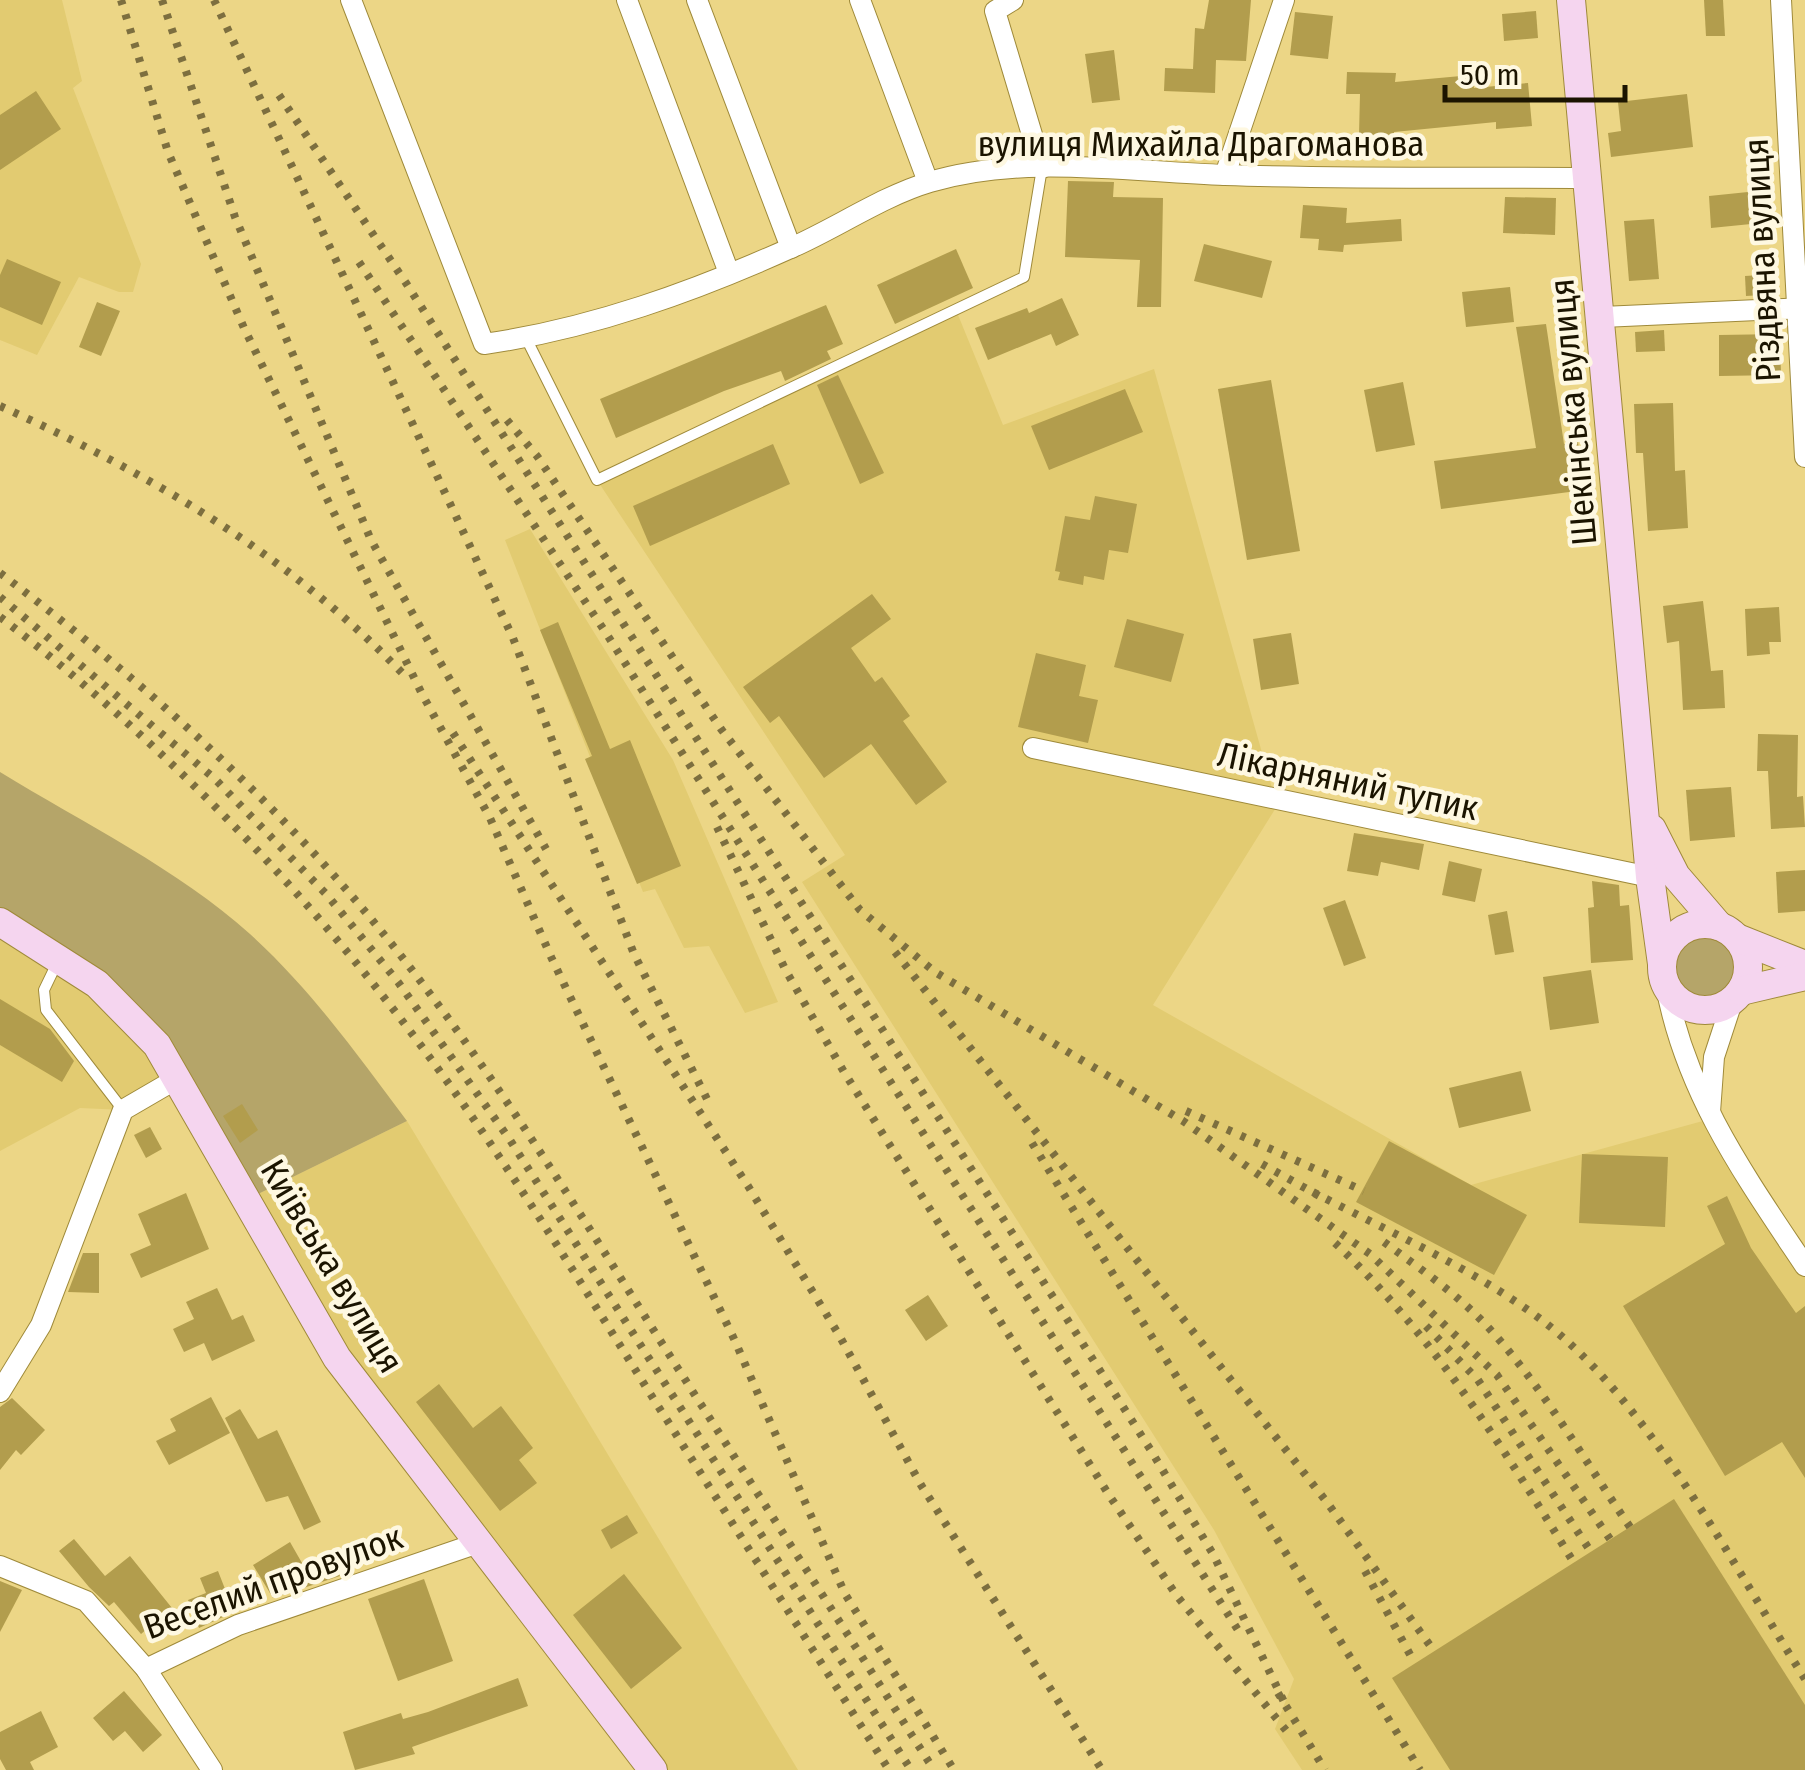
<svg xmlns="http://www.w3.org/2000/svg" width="1805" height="1770" font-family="'Fira Sans Condensed',sans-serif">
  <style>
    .built { fill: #e2cb71 }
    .green { fill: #b5a569 }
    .building { fill: #b29d4d }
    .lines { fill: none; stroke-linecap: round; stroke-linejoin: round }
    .lane-casing { stroke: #9f8a3a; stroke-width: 12 }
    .street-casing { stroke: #9f8a3a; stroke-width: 22 }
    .secondary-casing { stroke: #9f8a3a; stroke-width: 30 }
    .lane { stroke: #fff; stroke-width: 10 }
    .street { stroke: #fff; stroke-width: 20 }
    .secondary { stroke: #f5d5ef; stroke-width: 28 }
    .rail { stroke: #7d6f3f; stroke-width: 8; stroke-dasharray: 5 10; stroke-linecap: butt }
    .labels { text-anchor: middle; stroke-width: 9; stroke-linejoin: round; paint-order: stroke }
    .street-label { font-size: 35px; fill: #1b1400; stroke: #fef8e1 }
  </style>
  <rect width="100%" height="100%" fill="#ecd686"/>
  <!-- built -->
  <g class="built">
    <polygon points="0,0 62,0 82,81 73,88 141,264 133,292 119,292 79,277 37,355 0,340"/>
    <polygon points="956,310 1003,425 1154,369 1277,806 1153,1005 1471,1185 1710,1119 1805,1266 1805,1770 1302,1770 1275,1729 1294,1679 1214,1530 802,882 845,855 597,480"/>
    <polygon points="530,529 673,760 778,1002 745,1013 709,946 684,948 655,889 643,892 505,540"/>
    <polygon points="0,922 59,957 178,1078 123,1110 80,1108 0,1151"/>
    <polygon points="407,1121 798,1770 653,1770 337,1358 246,1200"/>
  </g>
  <!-- green -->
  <g class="green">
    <path d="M0 772C83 823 178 869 250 934 311 989 358 1056 407 1121L246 1200 157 1045 0 922Z"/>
    <circle cx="1705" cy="967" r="30"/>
  </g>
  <!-- building -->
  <g class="building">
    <polygon points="1209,0 1251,0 1246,61 1216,60 1215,93 1164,91 1165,68 1193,69 1195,28 1204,29"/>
    <polygon points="1704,0 1723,0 1725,36 1706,36"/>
    <polygon points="1536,11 1538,38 1504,41 1502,14"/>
    <polygon points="1295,12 1333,16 1328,59 1290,55"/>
    <polygon points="1114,50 1120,100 1092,103 1085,54"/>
    <polygon points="1347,72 1396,73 1395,82 1472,75 1474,88 1528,83 1532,126 1496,129 1496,122 1394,132 1394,136 1359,135 1360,94 1346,94"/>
    <polygon points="36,91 61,129 0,170 0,115"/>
    <polygon points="1687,94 1693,147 1611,157 1608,133 1621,131 1618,102"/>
    <polygon points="1068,181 1114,182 1113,197 1163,198 1161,307 1137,307 1140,260 1065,257"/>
    <polygon points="1748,192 1751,224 1711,228 1709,196"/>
    <polygon points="1505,197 1556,198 1555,235 1503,233"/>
    <polygon points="1303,205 1347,208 1346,223 1401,219 1402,241 1344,245 1343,252 1318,250 1319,239 1300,238"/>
    <polygon points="1654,219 1659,279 1629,281 1624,221"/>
    <polygon points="1204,244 1272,261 1262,298 1194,281"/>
    <polygon points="956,249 973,288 895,324 877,285"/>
    <polygon points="7,259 61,282 42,325 0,307 0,275"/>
    <polygon points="1777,274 1778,294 1746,296 1745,276"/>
    <polygon points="1510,287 1514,322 1466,327 1462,292"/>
    <polygon points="1062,298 1079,335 1056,346 1051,334 988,360 975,328 1027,308 1029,313"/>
    <polygon points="97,302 120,311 101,356 79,347"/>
    <polygon points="826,305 843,344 827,351 831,359 785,381 781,371 724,391 616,438 600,399"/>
    <polygon points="1546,324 1564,444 1578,442 1584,490 1441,509 1434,461 1536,448 1516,327"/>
    <polygon points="1664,330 1665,351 1636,352 1635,332"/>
    <polygon points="1780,334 1781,375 1719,376 1719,335"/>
    <polygon points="838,375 884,473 860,484 817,385"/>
    <polygon points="1271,380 1300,551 1247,560 1218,389"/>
    <polygon points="1403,382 1415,445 1376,452 1364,390"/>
    <polygon points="1125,389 1143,432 1049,470 1031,426"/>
    <polygon points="1673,403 1675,471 1685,470 1688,528 1648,531 1643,453 1636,453 1634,404"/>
    <polygon points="773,444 790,484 650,546 633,506"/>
    <polygon points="1095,496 1137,504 1128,553 1109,550 1104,580 1084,576 1083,585 1058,580 1060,572 1055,571 1065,516 1090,520"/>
    <polygon points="872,594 891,619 851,648 875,682 882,677 910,716 903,721 947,782 916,805 871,744 824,778 779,716 770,723 743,687"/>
    <polygon points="1703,601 1711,671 1723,670 1725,708 1683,710 1679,641 1667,643 1663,606"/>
    <polygon points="1779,607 1781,642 1769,642 1770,654 1747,656 1745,609"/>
    <polygon points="1127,619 1184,634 1171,682 1114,667"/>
    <polygon points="558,622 610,749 630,740 681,866 637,884 585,759 592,756 540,630"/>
    <polygon points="1291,633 1299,684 1261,690 1253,639"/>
    <polygon points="1036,653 1086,665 1079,696 1098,700 1088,743 1018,727"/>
    <polygon points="1758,734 1798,735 1797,797 1803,796 1805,827 1771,829 1768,771 1757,771"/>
    <polygon points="1731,787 1735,837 1690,841 1686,790"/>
    <polygon points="1354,833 1424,844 1419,870 1381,862 1378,876 1347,871"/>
    <polygon points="1449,861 1482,869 1475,902 1442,895"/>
    <polygon points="1805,870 1805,911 1778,913 1776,872"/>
    <polygon points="1592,881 1619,885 1620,906 1629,905 1633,960 1591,963 1588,908 1594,907"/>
    <polygon points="1345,900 1366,958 1344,966 1323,908"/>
    <polygon points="1507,911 1514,952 1495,955 1488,915"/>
    <polygon points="1591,970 1599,1023 1550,1030 1543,977"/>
    <polygon points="0,999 50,1029 74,1061 62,1082 0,1045"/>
    <polygon points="1521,1071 1531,1111 1459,1128 1449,1088"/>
    <polygon points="242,1104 258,1130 240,1143 223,1116"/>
    <polygon points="150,1127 162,1149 146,1158 134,1135"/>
    <polygon points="1389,1141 1527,1215 1494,1275 1356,1202"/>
    <polygon points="1582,1154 1668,1157 1665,1227 1579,1223"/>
    <polygon points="186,1193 209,1249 141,1278 130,1254 151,1245 138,1214"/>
    <polygon points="1727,1196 1751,1248 1796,1313 1805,1306 1805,1478 1782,1442 1725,1476 1623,1306 1725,1244 1707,1206"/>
    <polygon points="83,1253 99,1253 99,1293 68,1292"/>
    <polygon points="217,1288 232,1320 243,1315 255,1341 212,1361 204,1343 184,1352 173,1329 194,1319 186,1302"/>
    <polygon points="928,1295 948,1326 926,1341 905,1310"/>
    <polygon points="439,1384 473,1428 501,1406 533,1448 519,1460 537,1483 500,1511 416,1402"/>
    <polygon points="211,1397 230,1433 169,1465 156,1441 176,1431 170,1419"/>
    <polygon points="12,1398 45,1430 21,1455 16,1450 0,1470 0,1407"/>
    <polygon points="240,1409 258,1439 277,1430 321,1522 304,1530 288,1496 266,1502 225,1418"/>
    <polygon points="1674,1499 1805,1705 1805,1770 1450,1770 1392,1678"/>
    <polygon points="627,1515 638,1533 611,1549 601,1530"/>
    <polygon points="74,1539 105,1576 130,1556 172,1608 141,1634 114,1602 109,1606 89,1587 59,1551"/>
    <polygon points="290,1542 306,1570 334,1559 340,1576 273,1598 253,1565"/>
    <polygon points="218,1571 234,1612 199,1628 188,1600 206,1593 200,1578"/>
    <polygon points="624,1574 682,1648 631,1689 573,1615"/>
    <polygon points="424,1579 453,1661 398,1681 368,1599"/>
    <polygon points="0,1581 22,1590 0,1632"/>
    <polygon points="518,1678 528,1706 412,1747 415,1754 355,1770 343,1732 401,1713 403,1719 428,1712"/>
    <polygon points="124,1691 162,1735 143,1752 125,1731 113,1741 93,1718"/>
    <polygon points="41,1711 58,1747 30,1762 34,1770 6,1770 0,1759 0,1732"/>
  </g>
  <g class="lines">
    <defs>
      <g id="lane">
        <polyline points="526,338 597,480 1024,277 1042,168"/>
        <polyline points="57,963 44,990 46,1010 123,1110"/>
      </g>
      <g id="street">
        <path d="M351 0 484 344C591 329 695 291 793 247 838 227 883 196 930 182 1023 154 1130 172 1225 175 1346 179 1467 177 1589 178"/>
        <polyline points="627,0 729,273"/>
        <polyline points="697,0 791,248"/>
        <polyline points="860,0 928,182"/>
        <polyline points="1013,0 995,11 1042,168"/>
        <polyline points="1781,0 1805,457"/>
        <polyline points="1225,175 1284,0"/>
        <polyline points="1602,317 1805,308"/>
        <polyline points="1033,748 1650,877"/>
        <path d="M1666 986C1686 1094 1745 1176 1805 1266"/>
        <polyline points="1710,1112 1714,1057 1733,999"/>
        <polyline points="0,1392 41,1325 123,1110 178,1078"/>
        <polyline points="0,1566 86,1601 146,1669 212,1770"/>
        <polyline points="146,1669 238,1625 481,1542"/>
      </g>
      <g id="secondary">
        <polyline points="1571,0 1650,877 1662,964"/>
        <polyline points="1652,829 1676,876 1719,926"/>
        <polyline points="0,922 97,984 157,1045 337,1358 653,1770"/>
        <circle cx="1705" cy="967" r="43"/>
        <polyline points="1737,938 1805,965"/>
        <polyline points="1741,991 1805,976"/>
      </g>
    </defs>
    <!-- lane casing -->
    <use href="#lane" class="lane-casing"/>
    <!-- street casing -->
    <use href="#street" class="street-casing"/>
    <!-- secondary casing -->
    <use href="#secondary" class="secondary-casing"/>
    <!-- lane -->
    <use href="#lane" class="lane"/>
    <!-- street -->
    <use href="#street" class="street"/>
    <!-- secondary -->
    <use href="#secondary" class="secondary"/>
    <!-- rail -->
    <g class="rail">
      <polyline points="121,0 168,152 244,328 422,694 490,818 552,959 735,1341 845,1594 954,1770"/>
      <polyline points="162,0 235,217 371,540 546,849"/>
      <polyline points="214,0 513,638 634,954 709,1103"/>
      <polyline points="279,95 406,283 1150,1449 1213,1554 1285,1704"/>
      <polyline points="359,262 606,633 1238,1630"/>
      <path d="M0 406C153 475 292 557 408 679"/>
      <polyline points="507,420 537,456 721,729 860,910 935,972 1183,1121 1370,1254 1497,1375 1610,1539"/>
      <path d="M0 573C143 681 278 802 390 942 486 1062 567 1193 649 1323 744 1472 839 1621 934 1770"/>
      <polyline points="0,597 215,779 327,895 398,982 510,1140 911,1770"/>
      <path d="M0 617C159 739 302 886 422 1047 503 1156 574 1272 646 1387 727 1515 808 1642 889 1770"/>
      <polyline points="453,733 748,1186 839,1335 921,1485 1102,1770"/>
      <polyline points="717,827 786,971 844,1072 1109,1495 1177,1596 1289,1734"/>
      <polyline points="895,952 1326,1501 1434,1651"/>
      <polyline points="1186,1111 1364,1191"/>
      <polyline points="1032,1143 1420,1770"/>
      <polyline points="1262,1164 1323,1198"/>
      <path d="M1313 1192C1389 1232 1470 1267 1539 1318 1648 1399 1732 1564 1805 1679"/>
      <path d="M1384 1242C1419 1268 1456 1293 1486 1325 1542 1385 1584 1460 1630 1527"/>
      <path d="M1335 1243C1433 1335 1504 1449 1574 1563"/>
      <polyline points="1426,1326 1478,1380 1591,1552"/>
      <polyline points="1365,1571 1414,1662"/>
      <polyline points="1278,1693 1325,1770"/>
    </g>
  </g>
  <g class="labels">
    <!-- street labels -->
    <g class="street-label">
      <text x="1201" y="156">вулиця Михайла Драгоманова</text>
      <text transform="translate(1762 260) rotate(-93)" y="12">Різдвяна вулиця</text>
      <text transform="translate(1573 412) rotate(-95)" y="12">Шекінська вулиця</text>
      <text transform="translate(1348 781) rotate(12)" y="12">Лікарняний тупик</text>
      <text transform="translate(332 1266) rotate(59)" y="12">Київська вулиця</text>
      <text transform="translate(273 1582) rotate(-20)" y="12">Веселий провулок</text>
    </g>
  </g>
  <!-- scale -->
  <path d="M1445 85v15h180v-15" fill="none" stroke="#1b1400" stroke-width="5"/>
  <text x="1460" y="85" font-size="30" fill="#1b1400" stroke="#fef8e1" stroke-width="8" paint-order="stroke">50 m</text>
</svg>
